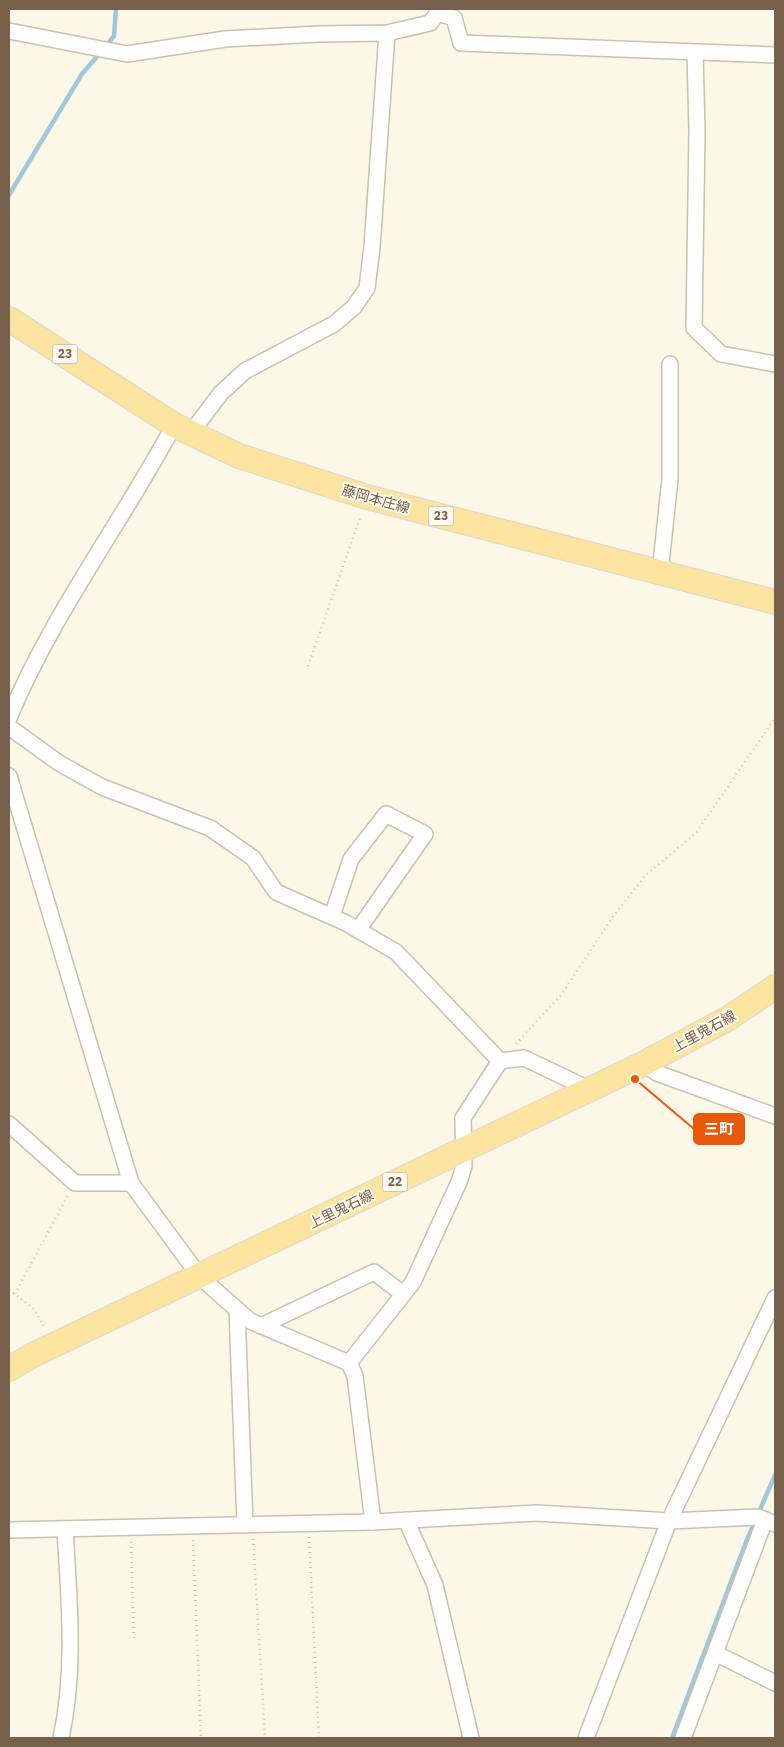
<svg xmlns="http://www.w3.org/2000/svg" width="784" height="1747" font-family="'IBM Plex Sans','Noto Sans JP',sans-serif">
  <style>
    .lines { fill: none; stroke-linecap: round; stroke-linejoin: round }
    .stream { stroke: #a1c8d8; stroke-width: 4.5 }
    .street-casing { stroke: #cebfac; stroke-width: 18 }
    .primary-casing { stroke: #dbd6d0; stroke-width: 26 }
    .path { stroke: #d7bda1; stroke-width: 2.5; stroke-dasharray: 1 4; stroke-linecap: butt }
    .street { stroke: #fff; stroke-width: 15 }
    .primary { stroke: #fae49f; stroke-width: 24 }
    .labels { text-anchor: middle; stroke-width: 4; stroke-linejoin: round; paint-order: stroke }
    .shield { fill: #fffaed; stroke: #9f8e7c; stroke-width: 1 }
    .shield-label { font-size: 12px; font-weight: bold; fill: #76604b }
    .street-label { font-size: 14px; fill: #76604b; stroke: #fffaed }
    .leader { fill: none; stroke: #e8590c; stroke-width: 2 }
    .callout-dot { fill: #e8590c; stroke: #fffaed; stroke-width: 2 }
    .callout { fill: #e8590c; stroke: #e8590c; stroke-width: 2 }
    .callout-label { font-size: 15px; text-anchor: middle; font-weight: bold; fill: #fff }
  </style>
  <rect width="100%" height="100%" fill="#fcf7e6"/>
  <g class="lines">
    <!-- stream -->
    <g class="stream">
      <polyline points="106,46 114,36 116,9"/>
      <polyline points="9,195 82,74 101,52"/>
      <polyline points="672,1738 746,1542 775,1475"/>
    </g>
    <defs>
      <g id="street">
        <polyline points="438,13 454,18 461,43 775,55"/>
        <polyline points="9,31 127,54 225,39 319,34 387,33 430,23 438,13"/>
        <polyline points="695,53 697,131 694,328 721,354 775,364"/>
        <polyline points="190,434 221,393 245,371 334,324 354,307 367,288 372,247 387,33"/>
        <polyline points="660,573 670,479 670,364"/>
        <path d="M9 718C52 614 121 524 174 425"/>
        <polyline points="9,727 59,763 102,787 210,828 253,858 276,892 346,923 396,952 500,1061 524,1058 591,1090"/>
        <polyline points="9,776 131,1183 200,1277 250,1321 349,1363 355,1376 373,1522"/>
        <polyline points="332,916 351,859 386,814 425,834 358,930"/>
        <polyline points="643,1064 657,1073 775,1116"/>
        <polyline points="9,1124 75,1183 131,1183"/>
        <polyline points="237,1311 245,1525"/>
        <polyline points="261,1326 374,1272 403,1294"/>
        <polyline points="349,1363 413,1282 459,1182 464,1166 463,1118 500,1061"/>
        <polyline points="406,1520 435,1585 471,1738"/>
        <polyline points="9,1530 373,1522 537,1513 669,1521 758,1517 775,1524"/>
        <polyline points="715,1653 775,1683"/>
        <path d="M61 1738C76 1669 69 1599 65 1529"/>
        <polyline points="586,1738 669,1521 775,1298"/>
        <polyline points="683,1738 765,1520"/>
      </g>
      <g id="primary">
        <polyline points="9,319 174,425 239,456 367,497 775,602"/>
        <polyline points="9,1369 35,1354 643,1064 727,1019 775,987"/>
      </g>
    </defs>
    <!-- street casing -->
    <use href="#street" class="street-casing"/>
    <!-- primary casing -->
    <use href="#primary" class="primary-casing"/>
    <!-- path -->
    <g class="path">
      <polyline points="308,666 361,515"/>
      <polyline points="516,1044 561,995 614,915 646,875 696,833 775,718"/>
      <polyline points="9,1290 34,1309 45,1328"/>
      <polyline points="15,1294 68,1195"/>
      <polyline points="309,1537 319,1738"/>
      <polyline points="253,1539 265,1738"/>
      <polyline points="193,1540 201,1738"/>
      <polyline points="131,1542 134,1642"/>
    </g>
    <!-- street -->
    <use href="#street" class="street"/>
    <!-- primary -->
    <use href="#primary" class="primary"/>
  </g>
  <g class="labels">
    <!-- shield labels -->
    <g class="shield">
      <rect x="52.5" y="344.5" width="25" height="19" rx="4"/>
      <rect x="428.5" y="506.5" width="25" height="19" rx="4"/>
      <rect x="382.5" y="1172.5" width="25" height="19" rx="4"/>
    </g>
    <g class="shield-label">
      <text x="65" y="358">23</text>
      <text x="441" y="520">23</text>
      <text x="395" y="1186">22</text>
    </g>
    <!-- street labels -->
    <g class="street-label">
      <text transform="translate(376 499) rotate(16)" y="5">藤岡本庄線</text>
      <text transform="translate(704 1031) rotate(-29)" y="5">上里鬼石線</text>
      <text transform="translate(341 1209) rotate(-26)" y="5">上里鬼石線</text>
    </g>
  </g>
  <!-- callouts -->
  <path class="leader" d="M635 1079L694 1129"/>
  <circle class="callout-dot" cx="635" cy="1079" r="5"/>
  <rect class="callout" x="694" y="1114" width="50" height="30" rx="5"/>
  <g class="callout-label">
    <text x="719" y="1134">三町</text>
  </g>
  <!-- border -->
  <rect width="784" height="1747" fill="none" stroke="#76604b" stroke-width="20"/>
</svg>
